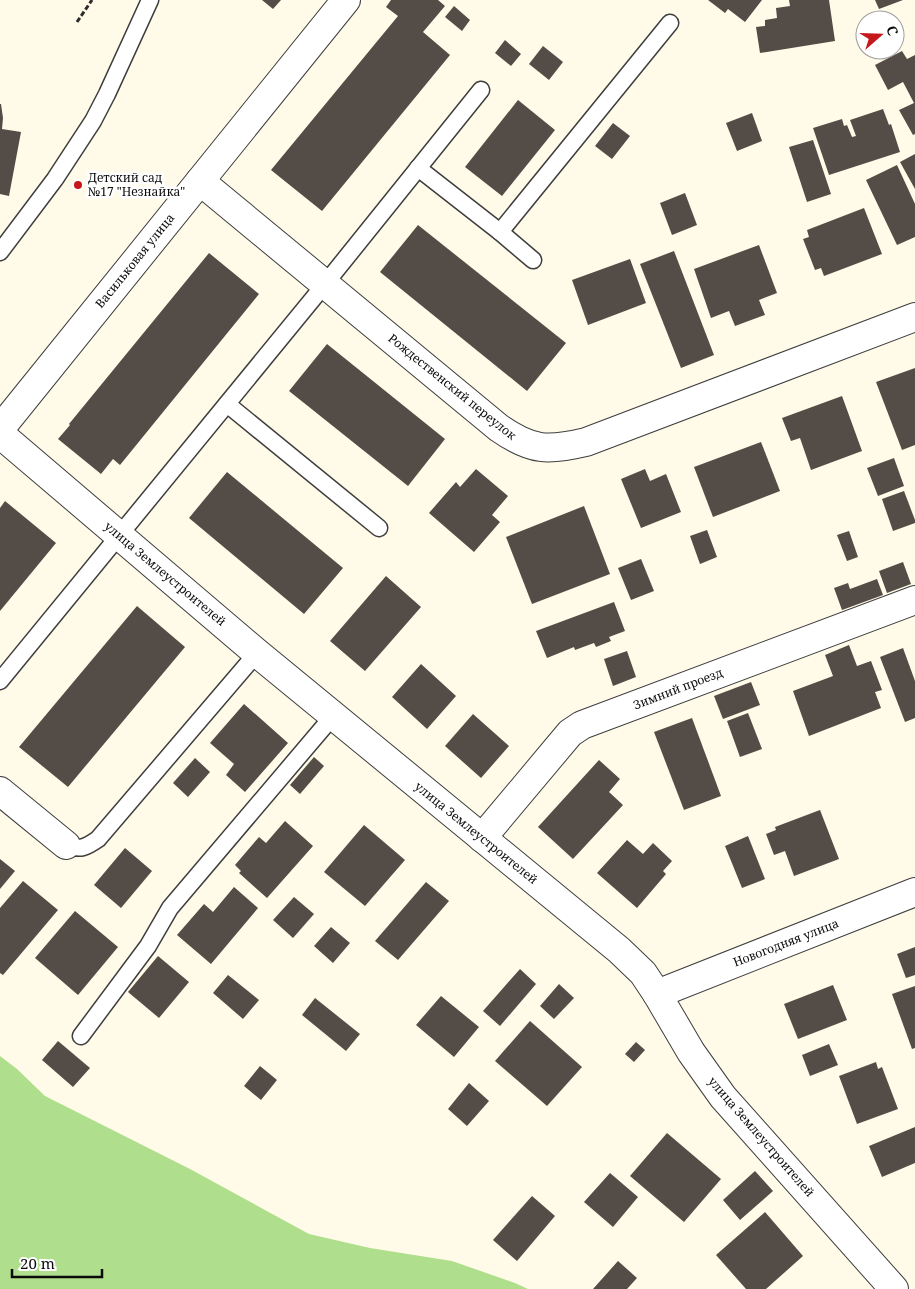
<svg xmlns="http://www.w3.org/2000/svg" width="915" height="1289" font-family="'Noto Serif',serif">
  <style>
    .forest { fill: #afdf8d }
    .building { fill: #544c46 }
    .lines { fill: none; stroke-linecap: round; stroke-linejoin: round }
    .service-casing { stroke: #3e3e3e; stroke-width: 19 }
    .minor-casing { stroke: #3e3e3e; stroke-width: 30 }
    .path { stroke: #2d2d2d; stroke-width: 3; stroke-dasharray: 5 2.5; stroke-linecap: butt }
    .service { stroke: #fff; stroke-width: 16 }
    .minor { stroke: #fff; stroke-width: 28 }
    .poi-dot { fill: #c6171a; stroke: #fff; stroke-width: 2 }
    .labels { text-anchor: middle; stroke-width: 5; stroke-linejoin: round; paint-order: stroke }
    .poi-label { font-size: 12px; fill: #0b0b0b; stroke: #fff; text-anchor: start }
    .street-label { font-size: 12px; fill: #0b0b0b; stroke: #fff }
  </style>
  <rect width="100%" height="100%" fill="#fffbe8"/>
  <!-- forest -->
  <polygon class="forest" points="0,1056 17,1069 45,1096 190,1169 309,1234 370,1248 452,1261 515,1283 528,1289 0,1289"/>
  <!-- building -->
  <g class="building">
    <polygon points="262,0 281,0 273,9"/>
    <polygon points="391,0 438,0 445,6 423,32 450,55 322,211 271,170 398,16 386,7"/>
    <polygon points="708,0 762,0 745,22 728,9 725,13"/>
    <polygon points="789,0 829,0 835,41 760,53 756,27 765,26 765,20 777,18 776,8 790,6"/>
    <polygon points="875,0 903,0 879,9"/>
    <polygon points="454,6 470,20 462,31 445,17"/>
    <polygon points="505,40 521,54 511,66 495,53"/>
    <polygon points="543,46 563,62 549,80 529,64"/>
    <polygon points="902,51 907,59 915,55 915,134 913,135 899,110 914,103 903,82 888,90 875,65"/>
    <polygon points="518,100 555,130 502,196 465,167"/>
    <polygon points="0,104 1,104 3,118 2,129 21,132 9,196 0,194"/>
    <polygon points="883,109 889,125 891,124 900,152 829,175 813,128 842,119 844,126 847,125 852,137 856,136 850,120"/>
    <polygon points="752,113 762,141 737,151 726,123"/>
    <polygon points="613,123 630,136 612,159 595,146"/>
    <polygon points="813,140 831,194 807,202 789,147"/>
    <polygon points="915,154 915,189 900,162"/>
    <polygon points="897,165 915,204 915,237 897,245 866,180"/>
    <polygon points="685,193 697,225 672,235 660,203"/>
    <polygon points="864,208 882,254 824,276 821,268 815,270 803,239 809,237 807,230"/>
    <polygon points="418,225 566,343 527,391 380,272"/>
    <polygon points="759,245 777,293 759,300 765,315 735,326 729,311 711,318 694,269"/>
    <polygon points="674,251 714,355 681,368 640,264"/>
    <polygon points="209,253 259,294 120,465 113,459 101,474 58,439 70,425 69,424"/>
    <polygon points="630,259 646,303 588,325 572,280"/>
    <polygon points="327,344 445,439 408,486 289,391"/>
    <polygon points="915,368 915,445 902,450 876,382"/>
    <polygon points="842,396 862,451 811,470 800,438 791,441 782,418"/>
    <polygon points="761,442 780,491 713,517 694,467"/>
    <polygon points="894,458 904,486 878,496 867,468"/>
    <polygon points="476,469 508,496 492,515 500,522 474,552 429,513 456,482 460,487"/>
    <polygon points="645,469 650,481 666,474 681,512 641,528 621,479"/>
    <polygon points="227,472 343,568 304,614 189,518"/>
    <polygon points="904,491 915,520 915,523 893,531 882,499"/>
    <polygon points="5,501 56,543 0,611 0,508"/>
    <polygon points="584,506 610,574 532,604 506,537"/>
    <polygon points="707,530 717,557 700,564 690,536"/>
    <polygon points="849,531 858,557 847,561 837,535"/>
    <polygon points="641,559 654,591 631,600 618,568"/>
    <polygon points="903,562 911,584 887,593 879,571"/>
    <polygon points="386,576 421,607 365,671 330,641"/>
    <polygon points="877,579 883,595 842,610 834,588 848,583 850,589"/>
    <polygon points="614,602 625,631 609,637 611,641 596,647 594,643 575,650 574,647 547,658 536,631"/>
    <polygon points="137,606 185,647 68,787 19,747"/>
    <polygon points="849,645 857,666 871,661 882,690 875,692 881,708 809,736 793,691 833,676 825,655"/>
    <polygon points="903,648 915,681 915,718 905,722 880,657"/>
    <polygon points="627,651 636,677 613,686 604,659"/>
    <polygon points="421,664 456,696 427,729 392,697"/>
    <polygon points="751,682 760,705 723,719 714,696"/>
    <polygon points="244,704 288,743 245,792 226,775 234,764 210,743"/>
    <polygon points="748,713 762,749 740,757 727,721"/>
    <polygon points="473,714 509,746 481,778 445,746"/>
    <polygon points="692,718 721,796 684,810 654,732"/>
    <polygon points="314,757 324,766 300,794 290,785"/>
    <polygon points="195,758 210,772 188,797 173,783"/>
    <polygon points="599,760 620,779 609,792 623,805 573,859 538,827"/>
    <polygon points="820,810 839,859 794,876 785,851 774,855 766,834 776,830 775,827"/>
    <polygon points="285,821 313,846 267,898 239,873 241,871 235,865 259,837 266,843"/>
    <polygon points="364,825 405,860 365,906 324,872"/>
    <polygon points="748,836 765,879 742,888 725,846"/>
    <polygon points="627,840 643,854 653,843 672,861 663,871 666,874 637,908 597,873"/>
    <polygon points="125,848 152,871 121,908 94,885"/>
    <polygon points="0,859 15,871 0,889"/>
    <polygon points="23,881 58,910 3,975 0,973 0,908"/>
    <polygon points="426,882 449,901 398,960 375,941"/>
    <polygon points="234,887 258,908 211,964 177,935 204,904 213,912"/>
    <polygon points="294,897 314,914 293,938 273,920"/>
    <polygon points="75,911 118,947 78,995 35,958"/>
    <polygon points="331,927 350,943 333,963 314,946"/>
    <polygon points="915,947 915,975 906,978 897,954"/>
    <polygon points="158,956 189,982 159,1018 128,992"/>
    <polygon points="520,969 536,984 500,1026 483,1011"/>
    <polygon points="228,975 259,1000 243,1019 213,993"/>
    <polygon points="559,984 574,998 554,1019 540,1006"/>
    <polygon points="833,985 847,1020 798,1039 784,1004"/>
    <polygon points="915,986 915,1048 912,1049 892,994"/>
    <polygon points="441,996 479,1027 454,1057 416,1025"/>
    <polygon points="315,998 360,1034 346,1051 302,1015"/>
    <polygon points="530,1021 582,1067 547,1106 495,1061"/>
    <polygon points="58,1041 90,1068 73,1087 42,1060"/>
    <polygon points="636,1042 645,1050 634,1062 625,1054"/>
    <polygon points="829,1044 838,1065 810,1076 802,1055"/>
    <polygon points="876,1062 878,1069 882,1067 898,1109 857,1124 839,1076"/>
    <polygon points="260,1066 277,1080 261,1100 244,1086"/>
    <polygon points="469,1083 489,1101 467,1126 448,1109"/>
    <polygon points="915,1127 915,1163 882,1177 869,1146"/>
    <polygon points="667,1133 721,1179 684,1222 630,1176"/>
    <polygon points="755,1171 773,1191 740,1220 723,1200"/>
    <polygon points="610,1173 638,1197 613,1227 584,1202"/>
    <polygon points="532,1196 555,1216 517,1261 493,1240"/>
    <polygon points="765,1212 803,1256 766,1289 746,1289 716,1255"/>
    <polygon points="618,1261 637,1278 627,1289 593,1289"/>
  </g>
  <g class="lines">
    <defs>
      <g id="service">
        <polyline points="418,168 500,232 533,260"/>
        <polyline points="500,232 670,23"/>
        <polyline points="0,252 55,179 93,121 107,94 150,0"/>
        <polyline points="227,404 379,528"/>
        <polyline points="0,681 325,284 481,90"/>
        <path d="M66 845C81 850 85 848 98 839L257 653"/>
        <polyline points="81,1036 148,946 170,908 333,716"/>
      </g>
      <g id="minor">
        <path d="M200 181 499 428C532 451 548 451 586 442L915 317"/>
        <polyline points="0,429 346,0"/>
        <polyline points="0,434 257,653 619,950 643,973 657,994 691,1052 723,1097 894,1289"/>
        <polyline points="0,791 66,845"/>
        <polyline points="482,838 570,733 582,725 915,600"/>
        <polyline points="657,994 915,892"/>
      </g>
    </defs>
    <!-- service casing -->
    <use href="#service" class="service-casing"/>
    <!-- minor casing -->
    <use href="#minor" class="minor-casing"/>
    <!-- path -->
    <polyline class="path" points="77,22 92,0"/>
    <!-- service -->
    <use href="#service" class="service"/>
    <!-- minor -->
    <use href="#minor" class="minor"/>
  </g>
  <!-- markers -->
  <circle class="poi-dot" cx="78" cy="185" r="5"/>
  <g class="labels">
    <!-- poi labels -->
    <g class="poi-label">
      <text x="88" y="182">Детский сад<tspan x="88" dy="14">№17 "Незнайка"</tspan></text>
    </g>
    <!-- street labels -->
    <g class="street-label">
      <text transform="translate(135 261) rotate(-51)" y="4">Васильковая улица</text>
      <text transform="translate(452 387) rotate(39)" y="4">Рождественский переулок</text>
      <text transform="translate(165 574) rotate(40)" y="4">улица Землеустроителей</text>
      <text transform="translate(678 689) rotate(-21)" y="4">Зимний проезд</text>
      <text transform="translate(476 833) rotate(39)" y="4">улица Землеустроителей</text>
      <text transform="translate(786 943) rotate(-21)" y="4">Новогодняя улица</text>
      <text transform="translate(761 1137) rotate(49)" y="4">улица Землеустроителей</text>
    </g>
  </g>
  <!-- north arrow -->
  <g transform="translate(880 35) rotate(70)"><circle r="24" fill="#ffffff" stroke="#9d9d9d"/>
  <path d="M0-4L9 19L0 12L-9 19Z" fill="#c6171a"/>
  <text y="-8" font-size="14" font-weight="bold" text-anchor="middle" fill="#0b0b0b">С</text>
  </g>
  <!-- scale -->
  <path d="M12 1269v8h90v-8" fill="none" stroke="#0b0b0b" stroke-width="2.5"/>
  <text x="20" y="1269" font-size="15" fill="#0b0b0b" stroke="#ffffff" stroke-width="4" paint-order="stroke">20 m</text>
</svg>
